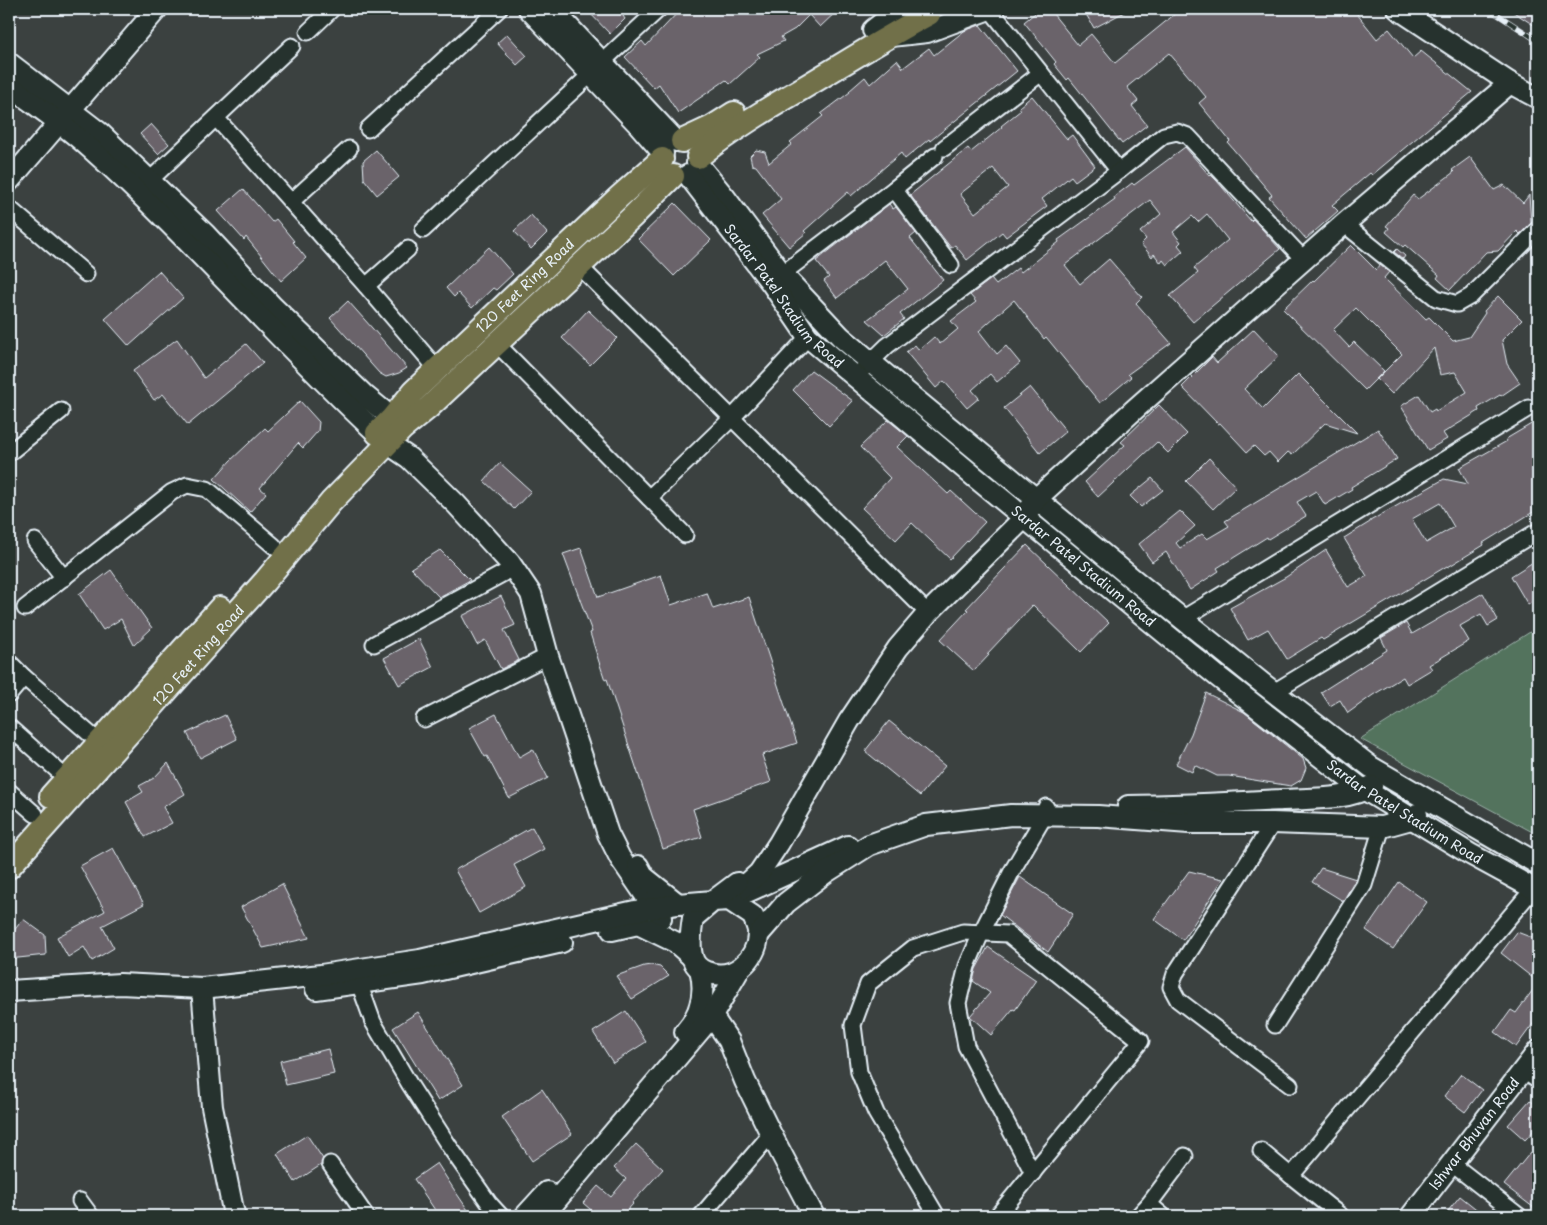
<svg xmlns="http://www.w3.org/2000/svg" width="1547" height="1225" font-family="'Playpen Sans',sans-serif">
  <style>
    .green { fill: #52735d; stroke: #9db2aa }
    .building { fill: #6b636b; stroke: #e8f1f8; fill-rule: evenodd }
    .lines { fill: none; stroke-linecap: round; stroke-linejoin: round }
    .street-casing { stroke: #e8f1f8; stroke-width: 19 }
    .secondary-casing { stroke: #e8f1f8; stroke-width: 24 }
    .primary-casing { stroke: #e8f1f8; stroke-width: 26 }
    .street { stroke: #26332d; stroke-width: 15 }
    .secondary { stroke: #26332d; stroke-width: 20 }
    .primary { stroke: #71704a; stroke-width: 22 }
    .rail-casing { stroke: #e8f1f8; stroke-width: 5.5 }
    .rail { stroke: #26332d; stroke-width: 4; stroke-dasharray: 11; stroke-linecap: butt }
    .labels { text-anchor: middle; stroke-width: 4.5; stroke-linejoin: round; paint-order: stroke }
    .street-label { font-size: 14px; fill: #e8f1f8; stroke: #26332d }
  </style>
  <rect width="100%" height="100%" fill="#3b4140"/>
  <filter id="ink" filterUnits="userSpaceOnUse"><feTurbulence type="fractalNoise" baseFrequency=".02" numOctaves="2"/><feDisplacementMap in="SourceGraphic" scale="10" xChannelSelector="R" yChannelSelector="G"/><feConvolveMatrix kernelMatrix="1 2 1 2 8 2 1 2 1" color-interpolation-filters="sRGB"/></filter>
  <g filter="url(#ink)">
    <!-- green -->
    <polygon class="green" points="1538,627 1538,835 1360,739"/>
    <!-- building -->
    <g class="building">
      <polygon points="586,9 631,9 623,16 625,19 610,34"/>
      <polygon points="681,9 839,9 820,27 809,15 795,29 781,37 784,41 757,54 760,57 730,84 726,80 678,113 659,84 654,88 625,57 642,41 646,46"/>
      <polygon points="1040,9 1049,9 1078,45 1091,34 1115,63 1181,9 1335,9 1340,15 1348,9 1353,9 1377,39 1389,29 1413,58 1421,51 1472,92 1372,175 1370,173 1332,205 1338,211 1306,239 1269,197 1272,195 1228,143 1230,141 1199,103 1206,97 1169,53 1127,87 1138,101 1132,106 1147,125 1122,144 1069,78 1067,80 1054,64 1056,62 1024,22"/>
      <polygon points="1083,9 1130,9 1094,28"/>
      <polygon points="1509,9 1538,9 1538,28"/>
      <polygon points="980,25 1017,71 930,141 929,139 905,159 901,153 851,196 848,192 804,231 806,233 789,247 762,215 781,199 756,166 752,165 750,156 756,150 765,152 769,163 792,144 790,142 823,116 821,114 850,92 849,91 865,77 870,84 897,60 903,68 929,48 934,55 964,31"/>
      <polygon points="507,34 527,56 517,65 497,43"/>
      <path d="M1032 96 1067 139 1072 135 1095 166 1075 181 1071 176 1042 199 1047 206 1006 237 1002 232 967 260 955 245 951 248 910 195 968 148 971 152 1002 127 1001 126 1021 110 1019 107ZM993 168 1008 187 975 213 960 194Z"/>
      <polygon points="151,124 169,144 158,154 140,134"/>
      <polygon points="1185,147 1210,176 1211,175 1217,181 1251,221 1253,219 1280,249 1193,322 1170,296 1198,273 1194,268 1228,240 1207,214 1198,222 1192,216 1173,232 1181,242 1178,245 1183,251 1167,265 1163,260 1161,263 1154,254 1152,257 1141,244 1146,239 1140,232 1161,214 1150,200 1065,265 1080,284 1109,259 1142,297 1136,303 1171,343 1128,374 1131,377 1100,403 1046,337 1044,339 1014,300 979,331 997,354 1006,346 1020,363 997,382 990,374 972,390 979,398 967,408 944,381 936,388 906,352 915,345 919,350 934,337 940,344 958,329 951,321 976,302 970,295 991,279 996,285 1018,268 1021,272 1059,242 1058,240 1115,199 1114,197 1132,183 1134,185"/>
      <polygon points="376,150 399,177 377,195 364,179 363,161"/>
      <polygon points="1470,157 1494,190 1504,185 1523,203 1529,195 1531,223 1520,234 1517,231 1498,251 1486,252 1450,290 1437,278 1439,275 1405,245 1403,247 1386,232 1389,228 1386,226 1413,195 1418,199 1454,172 1452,170"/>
      <polygon points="243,189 272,222 276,219 294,241 293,242 306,258 281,281 246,237 244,240 218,211"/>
      <polygon points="675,203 711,240 674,276 638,239"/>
      <polygon points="889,204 893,209 896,207 916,233 910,238 943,280 900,314 904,319 884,335 867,320 908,289 885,260 837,298 824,281 829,277 816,261"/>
      <polygon points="531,215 547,233 531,249 514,231"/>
      <polygon points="1351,245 1376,270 1380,265 1389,272 1384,278 1426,319 1429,317 1453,341 1469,337 1485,313 1484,311 1498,296 1522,320 1502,340 1507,364 1520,383 1501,396 1500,395 1478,408 1479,411 1443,433 1447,439 1428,450 1401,406 1419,395 1430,412 1435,409 1436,411 1467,392 1455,372 1440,375 1434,348 1392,394 1377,379 1402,354 1356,308 1333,330 1349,347 1354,342 1384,371 1365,390 1283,309 1313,280 1314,281"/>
      <polygon points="489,247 513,274 496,290 493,288 472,308 458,293 454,297 446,288"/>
      <polygon points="1397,249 1405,256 1403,259 1394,252"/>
      <polygon points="159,271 183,298 129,346 105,319"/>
      <polygon points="348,301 372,328 407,368 399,373 386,377 379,373 330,318"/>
      <polygon points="588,310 617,338 590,365 562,338"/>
      <polygon points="1254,329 1279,356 1244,389 1263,409 1298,374 1357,433 1325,423 1292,455 1288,452 1278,462 1269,452 1264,456 1254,446 1247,452 1220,423 1218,424 1182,387 1212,357 1217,363"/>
      <polygon points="177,339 204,378 246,344 263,363 188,425 163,394 154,400 133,371"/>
      <polygon points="811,370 853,401 829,426 793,390"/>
      <polygon points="1030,387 1066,431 1040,453 1004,408"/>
      <polygon points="300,401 319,422 318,431 303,448 298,443 260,488 266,493 250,512 214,479 230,461 265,428 268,431"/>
      <polygon points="1159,405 1187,434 1168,453 1157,442 1098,497 1085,482 1125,445 1121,442"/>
      <polygon points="888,420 908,436 897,447 948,494 951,491 985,522 950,559 912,523 896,540 862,508 890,478 860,447"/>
      <path d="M1538 420V509L1483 543 1484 545 1448 567 1447 566 1323 640 1321 638 1287 659 1268 629 1248 640 1230 608 1286 577 1326 550 1348 587 1367 576 1344 538 1370 522V521L1444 479 1468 484 1459 468 1507 441 1506 439ZM1440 503 1454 527 1426 543 1412 519Z"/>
      <polygon points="1378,429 1397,459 1351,487 1352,489 1325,505 1316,491 1297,502 1306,516 1268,539 1267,537 1217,568 1219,571 1190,590 1166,552 1152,562 1139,544 1180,511 1195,526 1176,543 1180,548 1202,534 1207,539 1229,526 1225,521"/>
      <polygon points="1209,458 1236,487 1213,509 1186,481"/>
      <polygon points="500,463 531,491 514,509 484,481"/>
      <polygon points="1152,478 1163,490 1141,507 1130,496"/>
      <polygon points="1027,545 1109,623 1081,652 1033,605 987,654 989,655 974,671 940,640 968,610 966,609 981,593"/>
      <polygon points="581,548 598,597 661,575 671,605 707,593 713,609 749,597 797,743 762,755 771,782 693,809 702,837 663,849 607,679 605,680 599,662 590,633 592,632 563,554"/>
      <polygon points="440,550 470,580 439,597 411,568"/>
      <polygon points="1538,559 1538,599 1528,605 1511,576"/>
      <polygon points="111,570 152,628 134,645 121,619 103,630 79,594"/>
      <polygon points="1483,593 1498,620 1488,626 1481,614 1460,626 1469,641 1429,665 1432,669 1407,684 1403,677 1373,695 1348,713 1340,700 1330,706 1321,692 1387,650 1381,638 1406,623 1412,634"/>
      <polygon points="501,596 515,625 504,630 519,660 501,669 485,640 477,645 462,616"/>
      <polygon points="419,639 433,667 399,685 384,658"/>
      <polygon points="1206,693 1244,712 1303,759 1306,768 1301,780 1291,786 1229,776 1217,776 1195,765 1192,772 1176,764 1191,734"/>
      <polygon points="496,714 519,757 533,749 548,778 509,798 487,756 485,757 469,728"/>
      <polygon points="225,715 237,739 200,758 187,733"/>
      <polygon points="889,721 945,766 920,796 865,751"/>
      <polygon points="168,763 185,794 163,807 172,823 145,837 126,802 143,792 139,786 154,778"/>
      <polygon points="532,827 544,849 514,865 526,887 479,913 455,870"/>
      <polygon points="113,848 144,904 102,926 114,948 92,961 84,947 68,957 57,937 105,911 80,866"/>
      <polygon points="1321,868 1356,879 1343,901 1312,882"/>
      <polygon points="1189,871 1223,879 1183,940 1154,919"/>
      <polygon points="1020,877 1073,914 1048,952 1000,915"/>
      <polygon points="1399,882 1427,902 1393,949 1366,930"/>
      <polygon points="282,884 309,938 263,948 241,907"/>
      <polygon points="23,919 45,935 46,955 9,959 9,937"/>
      <polygon points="1517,932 1538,940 1538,982 1501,953"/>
      <polygon points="988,947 1036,980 1015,1010 1013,1009 991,1035 970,1016 990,993 973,981 976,969"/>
      <polygon points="651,965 660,967 669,976 632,999 616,976 644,966"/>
      <polygon points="1538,983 1538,1017 1516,1047 1495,1032 1511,1010 1516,1013"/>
      <polygon points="626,1011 646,1042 613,1063 593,1032"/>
      <polygon points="418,1012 463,1085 438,1101 393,1028"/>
      <polygon points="328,1049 334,1074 286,1085 280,1061"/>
      <polygon points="1461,1074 1482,1090 1465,1112 1444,1096"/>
      <polygon points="542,1089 572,1134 532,1161 502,1117"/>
      <polygon points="1530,1100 1538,1107 1538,1126 1525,1140 1508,1125"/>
      <polygon points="307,1135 323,1159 321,1165 295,1182 277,1154"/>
      <polygon points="636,1144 663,1169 632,1203 633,1204 622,1216 598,1216 583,1203 598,1186 611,1197 626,1179 614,1168"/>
      <polygon points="1530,1153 1538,1159 1538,1211 1504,1185"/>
      <polygon points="437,1163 453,1188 472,1216 439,1216 414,1179"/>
      <polygon points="1460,1196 1485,1216 1444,1216"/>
    </g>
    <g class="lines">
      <defs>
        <g id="street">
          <polyline points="990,9 1119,171"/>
          <polyline points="308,32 332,9"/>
          <polyline points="602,62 659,9"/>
          <polyline points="216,118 366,286 438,370"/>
          <polyline points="368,129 499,9"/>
          <polyline points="944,148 1041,73"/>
          <polyline points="150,180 292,46"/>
          <polyline points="894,189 951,265"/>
          <polyline points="291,202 349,149"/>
          <polyline points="9,208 86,274"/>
          <polyline points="1344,224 1436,298 1457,304 1471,296 1538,229"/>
          <polyline points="423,230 591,74"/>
          <polyline points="579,266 928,613"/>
          <polyline points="775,281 782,274 894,189 935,156"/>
          <polyline points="366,286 408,249"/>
          <polyline points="497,344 649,498 732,418 808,337"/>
          <polyline points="856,376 887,346 1119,171 1164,135 1177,132 1188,136 1305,261"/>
          <polyline points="9,453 61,411"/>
          <polyline points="649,498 685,535"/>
          <polyline points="35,541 64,578"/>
          <polyline points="25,608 172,492 187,485 207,489 274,546"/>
          <polyline points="1182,619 1529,408"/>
          <polyline points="374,644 513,568"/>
          <polyline points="9,662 24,677 99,742"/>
          <polyline points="1274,692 1538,531"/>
          <polyline points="9,695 24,677"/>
          <polyline points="424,719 548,656"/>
          <polyline points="9,727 67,779"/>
          <polyline points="9,791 35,814"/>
          <polyline points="1273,823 1175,974 1171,987 1178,1000 1290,1085"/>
          <polyline points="359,983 373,1022 410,1085 449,1146 489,1203 501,1216"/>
          <polyline points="1275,1025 1364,885 1382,827"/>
          <polyline points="1524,1070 1538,1080"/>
          <polyline points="1261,1151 1291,1176"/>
          <polyline points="1451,1163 1519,1216"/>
          <polyline points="330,1164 366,1216"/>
          <polyline points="1033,1173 966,1046 958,1003 967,966 982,931 1012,871 1045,815 1046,807"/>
          <polyline points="80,1201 91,1216"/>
          <polyline points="1149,1204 1185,1156"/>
          <polyline points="701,1216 771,1134"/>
          <polyline points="937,1216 876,1113 859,1072 853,1025 868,984 913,948 963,932 1008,934 1141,1041 997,1216"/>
          <polyline points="1138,1216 1149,1204 1163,1216"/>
          <polyline points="1341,1216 1291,1176 1533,889"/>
        </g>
        <g id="secondary">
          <polyline points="529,9 637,123 663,153"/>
          <polyline points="552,9 676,141"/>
          <polyline points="1398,9 1510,83 1538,98"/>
          <polyline points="873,30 900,9"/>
          <polyline points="891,36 927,32 989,9"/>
          <polyline points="9,63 100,133 206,235 273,307 364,395 392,418"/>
          <path d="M9 85C36 106 65 125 90 148 191 238 278 341 377 433"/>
          <polyline points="697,163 724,196 782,274 841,337 898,385 1133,579 1262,683 1371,767 1538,864"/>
          <path id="s1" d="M688 175 772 284 808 337 976 478 1217 676 1357 785 1470 854 1538 891"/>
          <polyline points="9,181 157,9"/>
          <polyline points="387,443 409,458 456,504 510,563 531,594 548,656 608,834 620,858 661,918"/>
          <path d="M1128 806C1180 806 1230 803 1282 800 1311 798 1346 801 1372 786"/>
          <polyline points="638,866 644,877 678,904"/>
          <polyline points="745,893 848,846"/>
          <polyline points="729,900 759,873 779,843 849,721 898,648 928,613 1024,518 1036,499 1135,409 1344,224 1510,83"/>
          <path d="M729 900 753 916C755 922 759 929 758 935 757 960 732 982 707 972 700 970 694 965 692 956 689 944 691 930 693 918L713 901Z"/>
          <polyline points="612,930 638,924 675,942 692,957"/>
          <polyline points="759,934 786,903 825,873 869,845 926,825 1011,815 1098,816 1189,823 1273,823 1382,827 1411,819 1417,814"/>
          <polyline points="202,988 212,1107 233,1210 235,1216"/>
          <polyline points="316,989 423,974 562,942"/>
          <polyline points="9,991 120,984 202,988 321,975 420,960 635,911 678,904 713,901 737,883"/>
          <polyline points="701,1009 712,1016 729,1041 745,1081 771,1134 814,1216"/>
          <path d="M685 1032C701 1014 706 992 700 969"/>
          <polyline points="525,1216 547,1192"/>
          <polyline points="543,1216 712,1016 739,970"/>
          <path id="s2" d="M1411 1216 1538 1051"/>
        </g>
        <g id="primary">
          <polyline points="682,141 712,127 734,113"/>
          <path d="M698 157C730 131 767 109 803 88 845 63 886 37 929 14"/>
          <path id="s3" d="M377 433 392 418 414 391 618 198 662 159"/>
          <polyline points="51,796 220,608"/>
          <path id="s4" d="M9 867 265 581 331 502 402 429 428 408 632 217 673 176"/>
        </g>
      </defs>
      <!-- street casing -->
      <use href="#street" class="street-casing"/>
      <!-- secondary casing -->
      <use href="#secondary" class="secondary-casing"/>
      <!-- primary casing -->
      <use href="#primary" class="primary-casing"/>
      <!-- street -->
      <use href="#street" class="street"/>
      <!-- secondary -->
      <use href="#secondary" class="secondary"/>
      <!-- primary -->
      <use href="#primary" class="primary"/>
      <defs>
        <polyline id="rail" points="1489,9 1538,41"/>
      </defs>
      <!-- rail casing -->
      <use href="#rail" class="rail-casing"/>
      <!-- rail -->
      <use href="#rail" class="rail"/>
    </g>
  </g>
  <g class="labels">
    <!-- street labels -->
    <g class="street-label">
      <text dy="5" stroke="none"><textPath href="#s3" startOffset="209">120 Feet Ring Road</textPath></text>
      <text dy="5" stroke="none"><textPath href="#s1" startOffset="155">Sardar Patel Stadium Road</textPath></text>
      <text dy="5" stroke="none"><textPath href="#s1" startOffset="560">Sardar Patel Stadium Road</textPath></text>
      <text dy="5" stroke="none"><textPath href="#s4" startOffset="284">120 Feet Ring Road</textPath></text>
      <text dy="5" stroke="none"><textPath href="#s1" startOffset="965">Sardar Patel Stadium Road</textPath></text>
      <text dy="5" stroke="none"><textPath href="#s2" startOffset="104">Ishwar Bhuvan Road</textPath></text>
    </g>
  </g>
  <!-- margin -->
  <rect width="1547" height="1225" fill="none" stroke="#26332d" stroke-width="30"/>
  <rect x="15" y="15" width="1517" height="1195" fill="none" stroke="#e8f1f8" stroke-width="2" filter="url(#ink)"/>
</svg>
